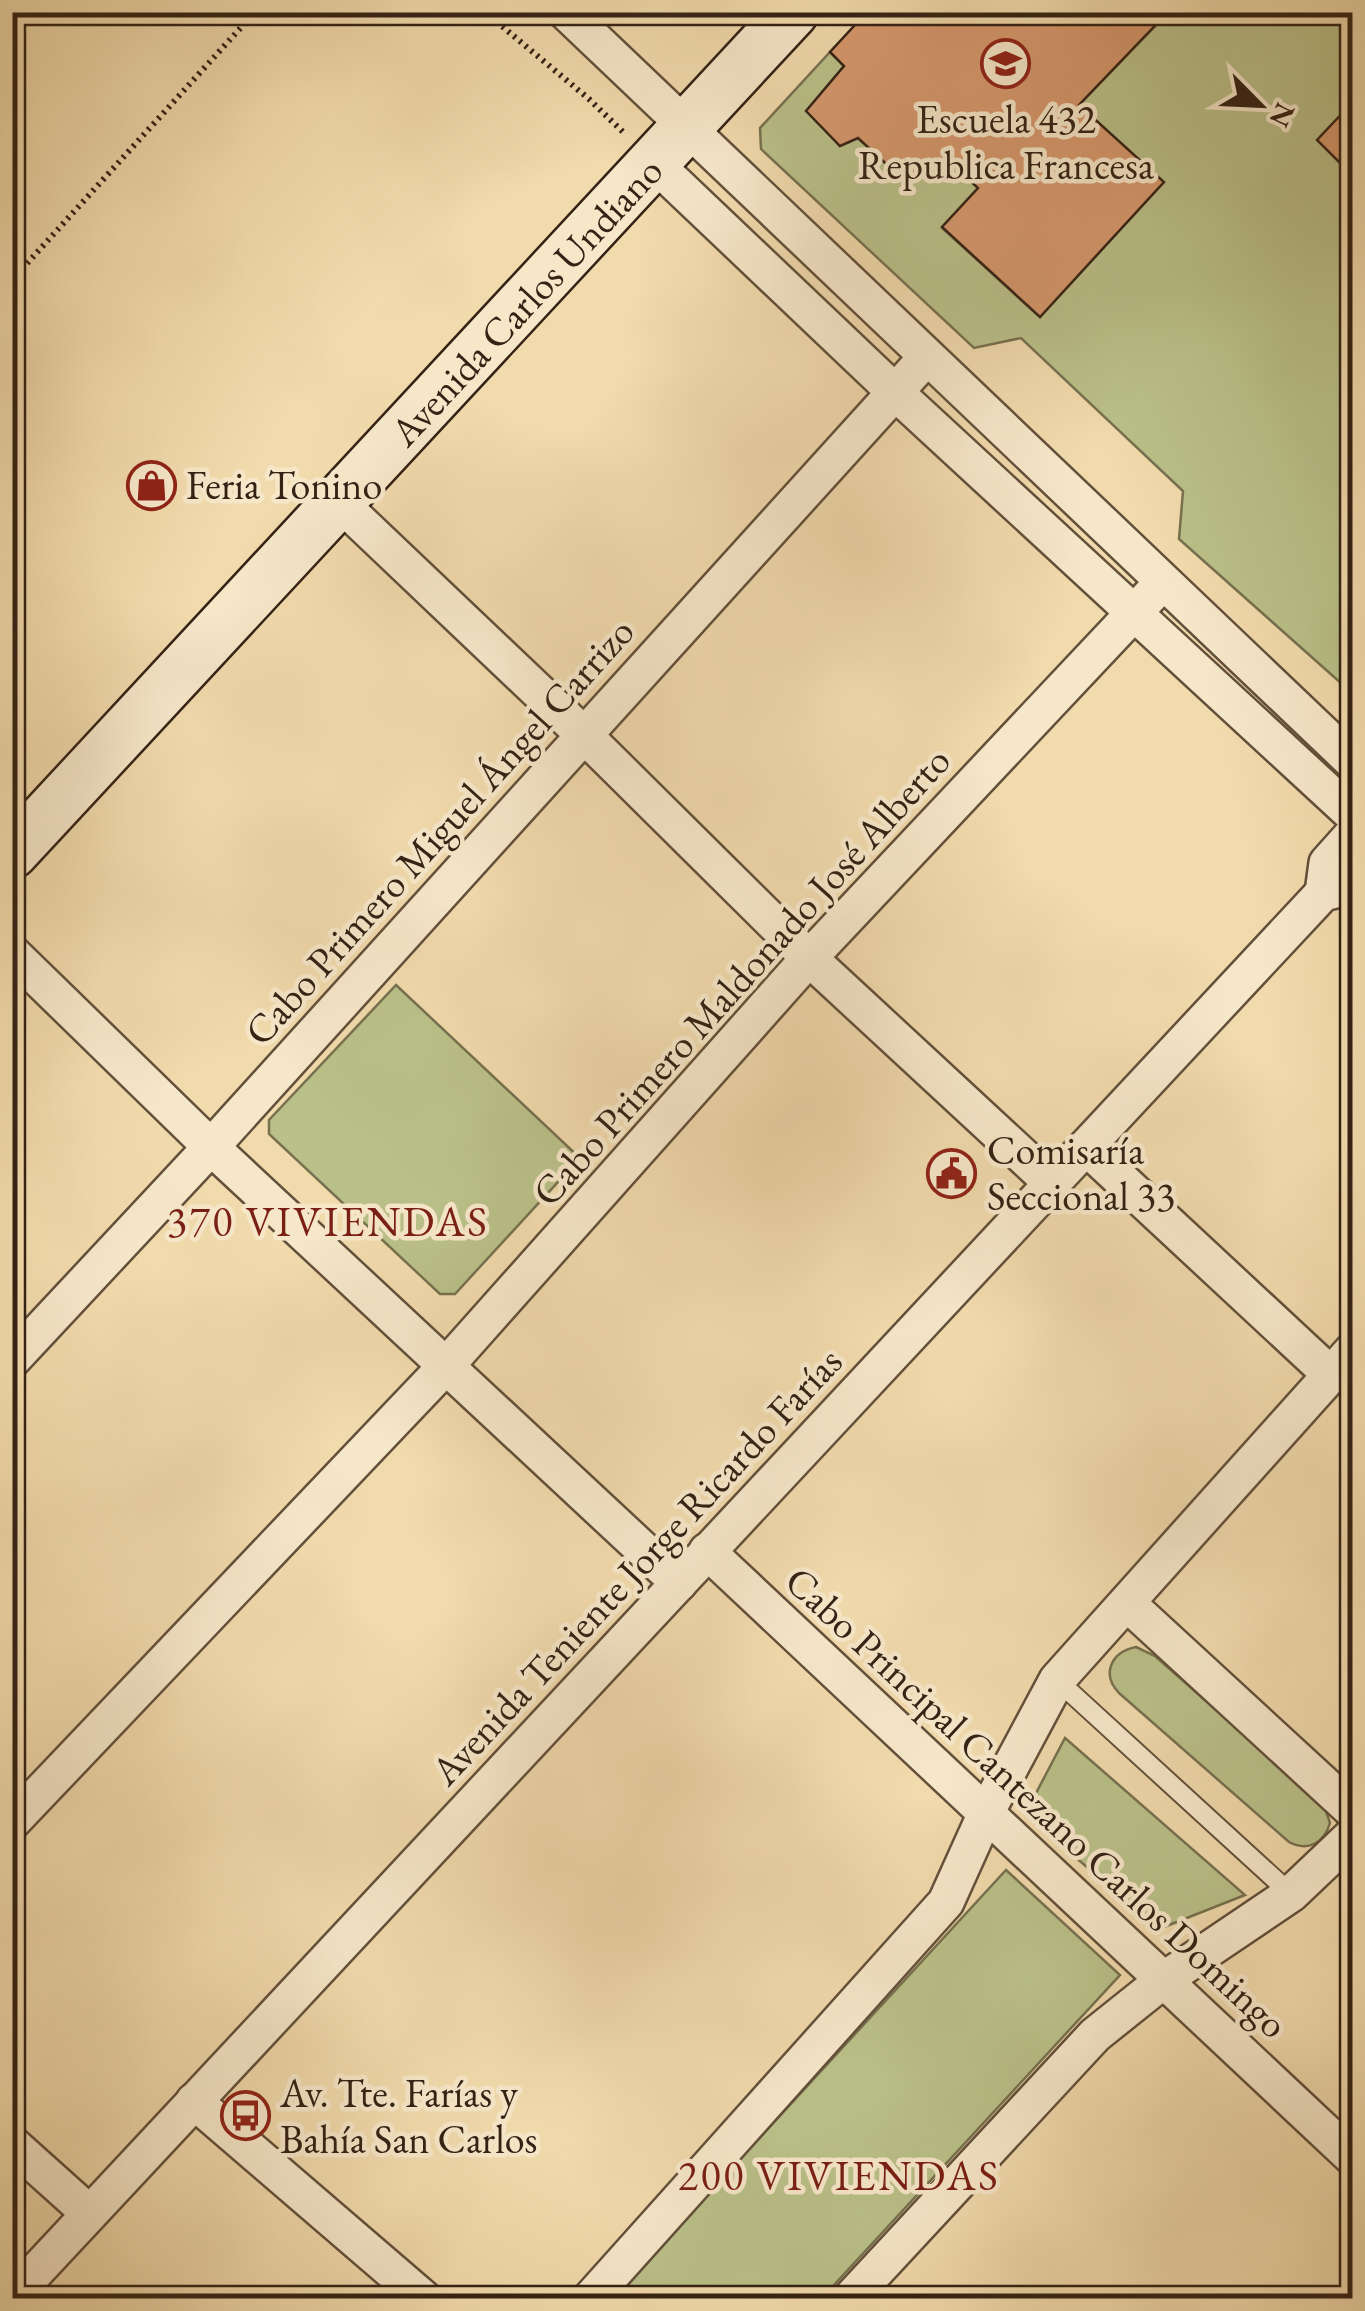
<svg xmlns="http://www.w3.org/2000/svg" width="1365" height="2311" font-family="'EB Garamond',serif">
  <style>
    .green { fill: #bac089; stroke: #77714f; stroke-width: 2.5 }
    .building { fill: #d6986d; stroke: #342215; stroke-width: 2.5 }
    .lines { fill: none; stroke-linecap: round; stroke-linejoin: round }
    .lane-casing { stroke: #63503b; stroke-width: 22 }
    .street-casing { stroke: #63503b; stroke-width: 40 }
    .secondary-casing { stroke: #342215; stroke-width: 55 }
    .path { stroke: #342215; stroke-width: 6; stroke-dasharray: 2.5 5; stroke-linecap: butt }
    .lane { stroke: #f6e7c9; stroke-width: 18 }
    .street { stroke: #f6e7c9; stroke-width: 35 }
    .secondary { stroke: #f6e7c9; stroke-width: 50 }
    .labels { text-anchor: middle; stroke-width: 9; stroke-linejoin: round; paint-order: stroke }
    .poi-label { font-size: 40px; fill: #342215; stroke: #f6e7c9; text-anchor: start }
    .street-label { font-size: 40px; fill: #342215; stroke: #f6e7c9 }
    .neighbourhood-label { font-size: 42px; letter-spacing: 2.5px; fill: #7a1f14; stroke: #f6e7c9 }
  </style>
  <rect width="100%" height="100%" fill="#f1daac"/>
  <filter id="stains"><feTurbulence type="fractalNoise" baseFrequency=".002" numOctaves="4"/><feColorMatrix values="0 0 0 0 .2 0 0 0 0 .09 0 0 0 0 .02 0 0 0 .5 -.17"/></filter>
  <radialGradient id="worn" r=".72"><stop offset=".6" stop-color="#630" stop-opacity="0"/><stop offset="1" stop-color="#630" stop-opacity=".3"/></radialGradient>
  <!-- green -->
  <g class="green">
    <polygon points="1168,13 1352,13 1352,693 1179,539 1183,491 1021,338 974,348 761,149 760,128 830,52 844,66 807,111 840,146 858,138 907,182 945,157 978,188 942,228 1040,317 1163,182 1079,105"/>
    <polygon points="396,985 580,1158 455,1294 440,1294 269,1134 269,1120"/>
    <path d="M1136 1647 1155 1656 1324 1805 1330 1823C1324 1843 1308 1852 1289 1842L1119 1693C1101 1674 1111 1652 1136 1647Z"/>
    <polygon points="1065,1738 1245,1895 1159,1929 1025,1814"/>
    <polygon points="1006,1870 1120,1975 822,2298 612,2298"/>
  </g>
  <!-- building -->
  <g class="building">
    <polygon points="867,12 1168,12 1079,105 1164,182 1040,317 942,227 978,188 945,157 907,183 858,138 840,146 806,111 844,66 830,52"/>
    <polygon points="1352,103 1352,175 1317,140"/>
  </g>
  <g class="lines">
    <defs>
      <polyline id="lane" points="1057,1680 1291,1894"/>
      <g id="street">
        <polyline points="566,12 1352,761"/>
        <polyline points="654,163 896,393 1352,814"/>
        <polyline points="339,502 583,734 809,958 1052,1183"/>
        <polyline points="1323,893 1327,863 1352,835"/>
        <polyline points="12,953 211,1147 679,1583"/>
        <polyline points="1086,1147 1330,1374"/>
        <polyline points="12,1360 211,1147 926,358"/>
        <polyline points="707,1551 1352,2157"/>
        <polyline points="1127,1603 1352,1810"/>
        <polyline points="12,1822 445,1367 809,958 1163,582"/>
        <polyline points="194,2101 423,2298"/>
        <polyline points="12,2144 89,2213"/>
        <polyline points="12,2297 1323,893 1352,886"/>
        <polyline points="591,2298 946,1902 987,1811 1057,1680 1352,1351"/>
        <polyline points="851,2298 1095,2035 1165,1979 1291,1894 1352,1836"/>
      </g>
      <polyline id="secondary" points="12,853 793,12"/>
    </defs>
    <!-- lane casing -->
    <use href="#lane" class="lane-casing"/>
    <!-- street casing -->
    <use href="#street" class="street-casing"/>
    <!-- secondary casing -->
    <use href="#secondary" class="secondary-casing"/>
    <!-- path -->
    <g class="path">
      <polyline points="485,12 589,99 624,133"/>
      <polyline points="12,280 255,12"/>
    </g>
    <!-- lane -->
    <use href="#lane" class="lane"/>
    <!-- street -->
    <use href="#street" class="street"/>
    <!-- secondary -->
    <use href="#secondary" class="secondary"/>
  </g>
  <!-- icons -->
  <defs>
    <symbol id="school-ring" viewBox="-11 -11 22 22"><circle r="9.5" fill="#f6e7c9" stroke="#8f2418" stroke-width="1.5"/><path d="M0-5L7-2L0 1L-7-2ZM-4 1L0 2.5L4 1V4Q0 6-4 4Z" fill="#8f2418"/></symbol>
    <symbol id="shop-ring" viewBox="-11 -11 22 22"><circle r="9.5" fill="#f6e7c9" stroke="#8f2418" stroke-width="1.5"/><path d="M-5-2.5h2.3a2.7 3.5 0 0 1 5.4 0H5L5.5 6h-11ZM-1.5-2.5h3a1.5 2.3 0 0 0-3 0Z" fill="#8f2418"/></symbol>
    <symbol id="civic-ring" viewBox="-11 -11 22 22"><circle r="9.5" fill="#f6e7c9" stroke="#8f2418" stroke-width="1.5"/><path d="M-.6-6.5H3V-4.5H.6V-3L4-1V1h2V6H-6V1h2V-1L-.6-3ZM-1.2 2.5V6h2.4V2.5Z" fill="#8f2418"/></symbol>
    <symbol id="bus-ring" viewBox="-11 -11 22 22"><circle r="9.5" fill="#f6e7c9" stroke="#8f2418" stroke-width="1.5"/><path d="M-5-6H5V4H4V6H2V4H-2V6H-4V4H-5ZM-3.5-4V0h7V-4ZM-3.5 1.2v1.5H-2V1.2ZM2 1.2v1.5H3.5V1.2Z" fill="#8f2418"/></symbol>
  </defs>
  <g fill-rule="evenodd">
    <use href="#school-ring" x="978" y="36" width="55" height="55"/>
    <use href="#shop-ring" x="124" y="458" width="55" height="55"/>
    <use href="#civic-ring" x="924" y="1146" width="55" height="55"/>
    <use href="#bus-ring" x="218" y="2088" width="55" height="55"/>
  </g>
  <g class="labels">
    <!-- poi labels -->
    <g class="poi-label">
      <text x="1006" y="133" text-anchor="middle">Escuela 432<tspan x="1006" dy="46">Republica Francesa</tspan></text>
      <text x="186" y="499">Feria Tonino</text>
      <text x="987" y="1164">Comisaría<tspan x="987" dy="46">Seccional 33</tspan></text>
      <text x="280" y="2107">Av. Tte. Farías y<tspan x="280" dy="46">Bahía San Carlos</tspan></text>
    </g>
    <!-- street labels -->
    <g class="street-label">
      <text transform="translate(526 301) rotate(-47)" y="14">Avenida Carlos Undiano</text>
      <text transform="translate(439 831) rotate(-48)" y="14">Cabo Primero Miguel Ángel Carrizo</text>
      <text transform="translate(741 976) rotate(-48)" y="14">Cabo Primero Maldonado José Alberto</text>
      <text transform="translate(636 1566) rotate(-47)" y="14">Avenida Teniente Jorge Ricardo Farías</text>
      <text transform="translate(1037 1802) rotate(43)" y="14">Cabo Principal Cantezano Carlos Domingo</text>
    </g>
    <!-- neighbourhood labels -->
    <g class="neighbourhood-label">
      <text x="328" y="1236">370 VIVIENDAS</text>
      <text x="839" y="2190">200 VIVIENDAS</text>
    </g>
  </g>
  <!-- margin -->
  <rect width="1365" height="2311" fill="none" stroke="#f1daac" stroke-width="50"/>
  <rect x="15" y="15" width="1335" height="2281" fill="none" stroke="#342215" stroke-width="5"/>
  <rect x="25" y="25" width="1315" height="2261" fill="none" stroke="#342215" stroke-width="2.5"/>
  <!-- north arrow -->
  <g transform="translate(1260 105) rotate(114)" stroke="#f6e7c9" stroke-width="8" paint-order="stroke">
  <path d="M0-8L18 38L0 25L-18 38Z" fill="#342215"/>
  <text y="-15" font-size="28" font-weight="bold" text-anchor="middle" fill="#342215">N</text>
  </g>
  <rect width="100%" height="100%" filter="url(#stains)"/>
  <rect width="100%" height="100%" fill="url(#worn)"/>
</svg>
